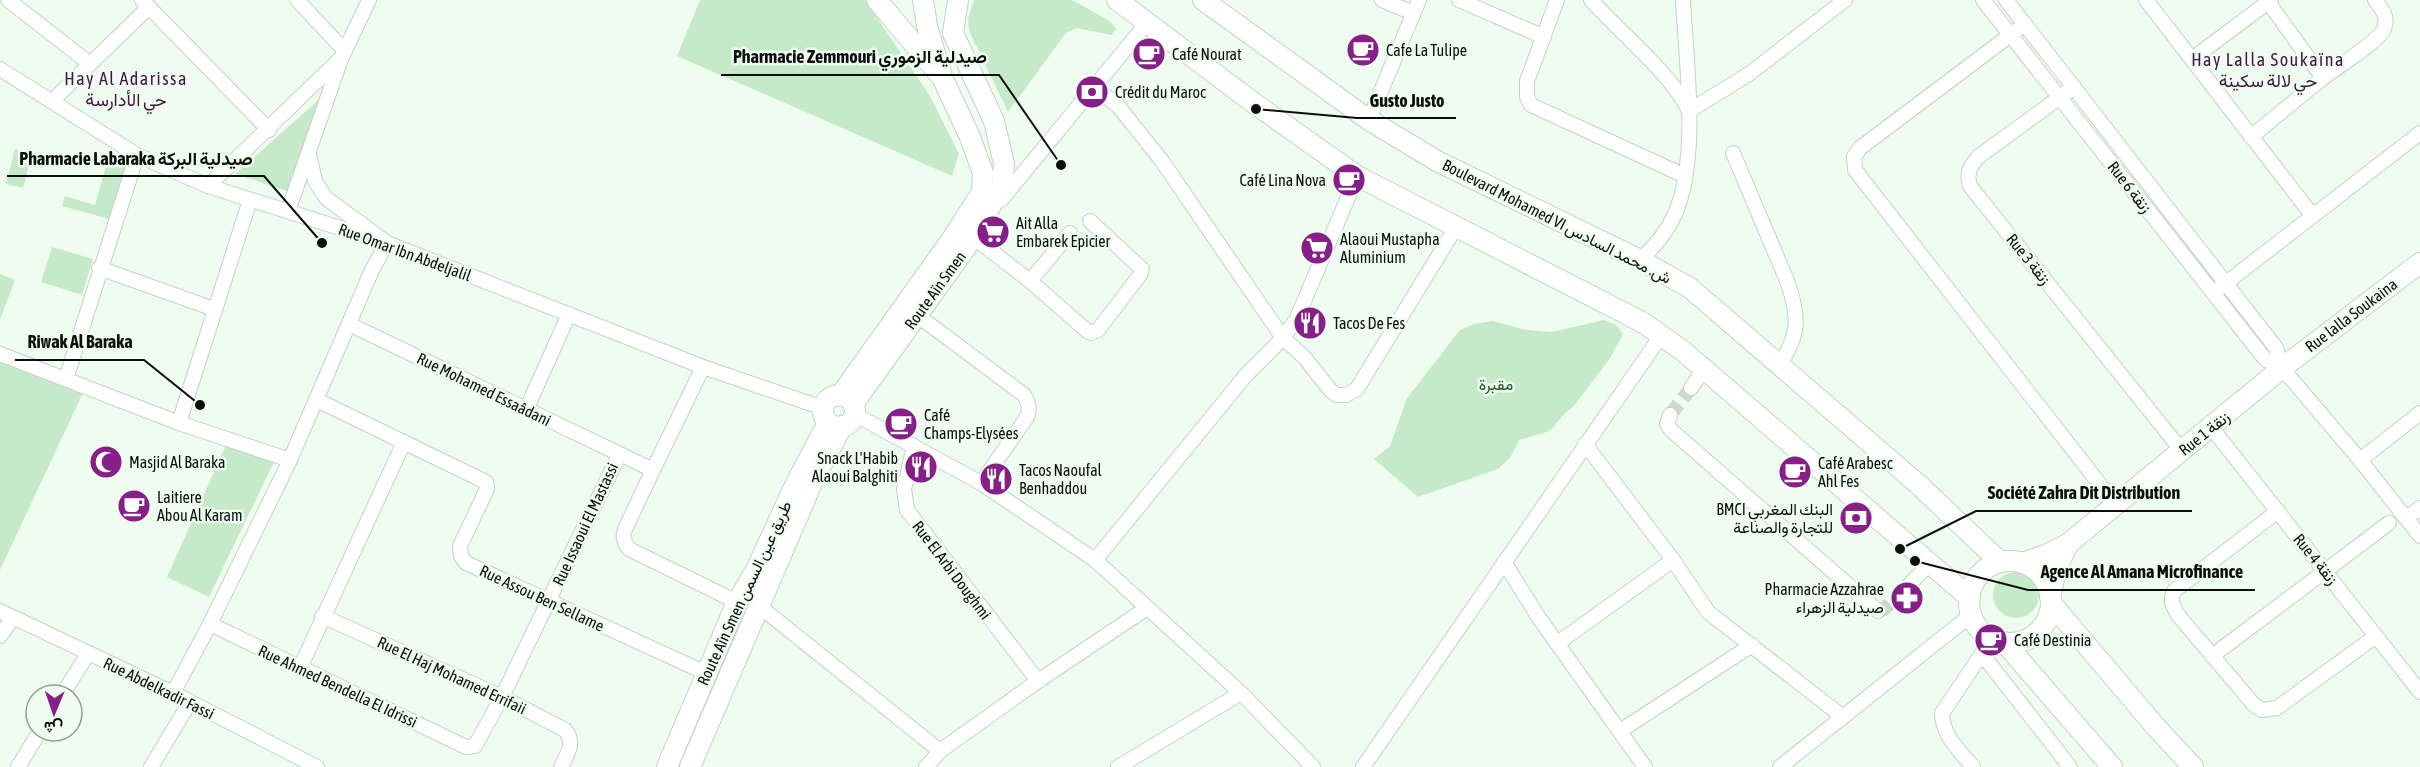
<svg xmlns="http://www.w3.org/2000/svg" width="2420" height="767" font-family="'Asap Condensed',Vazirmatn,sans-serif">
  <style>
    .green { fill: #c6e9c9 }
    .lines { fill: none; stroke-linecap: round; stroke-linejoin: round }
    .street-tunnel { stroke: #cdd9ce; stroke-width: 14; stroke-dasharray: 14 7; stroke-linecap: butt }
    .street-casing { stroke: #c4d1c5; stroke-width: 16 }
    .secondary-casing { stroke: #c4d1c5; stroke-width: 22 }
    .street { stroke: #fff; stroke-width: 14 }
    .secondary { stroke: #fff; stroke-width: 20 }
    .labels { text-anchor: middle; stroke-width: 5; stroke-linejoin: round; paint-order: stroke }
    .poi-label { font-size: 16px; fill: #0b0f0b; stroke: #effdf0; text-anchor: start }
    .street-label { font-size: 16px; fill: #0b0f0b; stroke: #effdf0 }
    .park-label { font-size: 16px; fill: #1c5427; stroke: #effdf0 }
    .neighbourhood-label { font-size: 18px; letter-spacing: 1.5px; fill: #441445; stroke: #effdf0 }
    .leader { fill: none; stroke: #0b0f0b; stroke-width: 2 }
    .callout-dot { fill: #0b0f0b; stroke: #effdf0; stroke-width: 2 }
    .callout-label { font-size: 18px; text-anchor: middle; font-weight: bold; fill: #0b0f0b; stroke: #effdf0; stroke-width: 5; stroke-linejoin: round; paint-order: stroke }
  </style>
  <rect width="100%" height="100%" fill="#effdf0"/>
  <!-- green -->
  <g class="green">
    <polygon points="700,0 865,0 930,96 959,154 952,176 677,56"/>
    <polygon points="974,0 1072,0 1110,21 1116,29 1111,35 1076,28 1066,33 1008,112 969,31 968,18"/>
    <polygon points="324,95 287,191 235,174"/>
    <polygon points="15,149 46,157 43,168 29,165 23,188 6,184"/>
    <polygon points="108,159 126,164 109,219 62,206 65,196 95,205"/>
    <polygon points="52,247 93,259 82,295 41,282"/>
    <polygon points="0,274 15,280 0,320"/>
    <polygon points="1604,320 1616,325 1623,334 1609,360 1573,407 1565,413 1550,431 1519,440 1510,458 1498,469 1418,497 1374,459 1390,446 1407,398 1460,330 1474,324 1493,321 1526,330 1551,332"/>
    <polygon points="0,361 83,393 0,570"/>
    <polygon points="229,438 272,457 274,462 209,597 167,577"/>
    <circle cx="2016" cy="595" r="23"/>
  </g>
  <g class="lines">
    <!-- street-tunnel -->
    <g class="street-tunnel">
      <polyline points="1670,415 1691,388"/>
      <polyline points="1878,611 1884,609 1909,585"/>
    </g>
    <defs>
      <g id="street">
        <polyline points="8,0 89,63"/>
        <polyline points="142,0 269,130"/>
        <polyline points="297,0 345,51"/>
        <polyline points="1382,0 1413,13"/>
        <polyline points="1459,0 1544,37"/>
        <polyline points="1557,0 1527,81 1527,97 1531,105 1685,176"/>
        <path d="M1591 0C1619 32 1672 74 1689 111L1749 74 1845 0"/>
        <polyline points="1983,0 2265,359 2282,368"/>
        <polyline points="2006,0 2276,348 2282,368 2360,460 2420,536"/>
        <polyline points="2146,0 2312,215"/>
        <polyline points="2268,2 2323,78"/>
        <polyline points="2025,24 1860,148 1854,157 1855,170 2116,505"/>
        <polyline points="2192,59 2271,0"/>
        <polyline points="0,69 137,155 208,186 387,243 703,367 823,408"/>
        <polyline points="1093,86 1118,106 1162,161 1283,338 1304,357 1331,391 1337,395 1346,395 1357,389 1456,227"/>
        <path d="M2074 87 1978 157C1970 167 1966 173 1970 186L2182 451"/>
        <polyline points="52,101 149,7"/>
        <polyline points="1369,120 1419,0"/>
        <path d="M2251 137C2275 117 2299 97 2323 78 2337 67 2377 43 2384 29 2389 17 2382 9 2375 0"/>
        <path d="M1733 153 1788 283C1799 317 1800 334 1780 364"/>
        <polyline points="208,186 339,60"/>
        <polyline points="1001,200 1147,23"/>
        <polyline points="288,211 341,59 369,0"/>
        <polyline points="973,237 1030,281 1070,233"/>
        <path d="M1640 260C1654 247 1666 234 1674 216 1700 161 1686 61 1683 0"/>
        <polyline points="99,268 214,309"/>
        <polyline points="1030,281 1087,331 1091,333 1098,330 1140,275 1142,269 1090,221"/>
        <polyline points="2217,290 2420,133"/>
        <path d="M917 315 1024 395C1029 403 1030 408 1027 417L981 483"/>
        <polyline points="349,324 653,470 703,367"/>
        <polyline points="0,354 179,423 290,460"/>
        <polyline points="66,379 137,155"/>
        <polyline points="1691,388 1704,369"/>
        <polyline points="317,400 486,482 487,489 460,546 461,556 466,563 706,673"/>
        <polyline points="526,410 569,314"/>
        <polyline points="854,414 981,483 1095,560 1241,693 1313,767"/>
        <polyline points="1670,415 1667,424 1671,430 1878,611"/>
        <polyline points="179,423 250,200"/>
        <polyline points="2211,427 2420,692"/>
        <polyline points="1585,444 1673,560 1708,612 1843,717"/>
        <polyline points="914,446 904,489 907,510 1038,681"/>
        <polyline points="2360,460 2420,413"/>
        <path d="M653 470 625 529C622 537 624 543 629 549L737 602"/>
        <path d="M2278 511 2174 591C2169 601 2173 606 2178 615L2254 705 2262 710 2277 708 2376 636"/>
        <polyline points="2407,518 2420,508"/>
        <polyline points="1095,560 1246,375 1283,338 1297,318 1357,176"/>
        <polyline points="1504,562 1539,618 1645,767"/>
        <polyline points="1909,585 1930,563"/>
        <polyline points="759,606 940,751"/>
        <polyline points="0,611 173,693 317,767"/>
        <path d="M322 616 502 697 565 730C576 743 567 754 561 767"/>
        <polyline points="210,624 466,747 475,746 502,697 619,455"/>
        <polyline points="0,636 13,618"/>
        <polyline points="1558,643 1673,560"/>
        <polyline points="1982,654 2070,767"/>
        <polyline points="2212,656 2389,523"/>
        <polyline points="300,668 404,442"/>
        <polyline points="173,693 210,624 290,460 372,270 387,243 326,198 315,181 309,154"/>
        <polyline points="62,695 88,654"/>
        <polyline points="1620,731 1752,645"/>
        <polyline points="18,767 40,731"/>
        <polyline points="151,767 190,702"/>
        <polyline points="926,767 940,751 1038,681 1147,608"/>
        <polyline points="1118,767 1241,693"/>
        <polyline points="1363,767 1661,336"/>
        <polyline points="1780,767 1971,615"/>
        <path d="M1973 767C1960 751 1942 735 1942 713L1992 639"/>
      </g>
      <g id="secondary">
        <polyline points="877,0 939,74"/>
        <polyline points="1117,0 1251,101 1357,176 1642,322 1683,351 1970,598"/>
        <polyline points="1203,0 1369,120 1437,161 1640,260 1690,288 1919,485 2000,562"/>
        <circle cx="839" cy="411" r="16"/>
        <polyline points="840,396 952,239 982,192 983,173 970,137 942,77 927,26 923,0"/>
        <polyline points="853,404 965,249 1002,187 1004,164 994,121 953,33 958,0"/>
        <circle cx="2010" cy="602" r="41"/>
        <polyline points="2022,563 2046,555 2068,544 2282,368 2420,263"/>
        <polyline points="2050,597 2056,570 2068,544"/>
        <polyline points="2051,603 2155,726 2193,767"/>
        <polyline points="2004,642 2112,767"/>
        <polyline points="667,767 737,602 756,570 796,483 828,423"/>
        <polyline points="690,767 812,483 842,426"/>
      </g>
    </defs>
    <!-- street casing -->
    <use href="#street" class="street-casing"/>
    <!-- secondary casing -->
    <use href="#secondary" class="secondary-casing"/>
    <!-- street -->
    <use href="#street" class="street"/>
    <!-- secondary -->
    <use href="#secondary" class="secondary"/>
  </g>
  <!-- icons -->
  <defs>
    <symbol id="cafe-disc" viewBox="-11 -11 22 22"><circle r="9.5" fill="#861f87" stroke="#effdf0"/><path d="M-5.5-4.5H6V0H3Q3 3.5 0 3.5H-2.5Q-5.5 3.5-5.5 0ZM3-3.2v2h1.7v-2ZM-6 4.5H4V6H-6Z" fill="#fff"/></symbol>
    <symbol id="bank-disc" viewBox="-11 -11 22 22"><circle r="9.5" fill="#861f87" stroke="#effdf0"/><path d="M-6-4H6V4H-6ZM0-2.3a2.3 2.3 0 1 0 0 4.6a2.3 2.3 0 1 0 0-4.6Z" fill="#fff"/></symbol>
    <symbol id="supermarket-disc" viewBox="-11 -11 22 22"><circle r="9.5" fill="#861f87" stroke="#effdf0"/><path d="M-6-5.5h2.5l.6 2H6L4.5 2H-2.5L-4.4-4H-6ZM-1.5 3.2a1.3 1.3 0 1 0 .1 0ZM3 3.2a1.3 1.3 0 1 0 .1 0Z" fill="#fff"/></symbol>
    <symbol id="restaurant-disc" viewBox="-11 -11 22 22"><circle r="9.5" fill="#861f87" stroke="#effdf0"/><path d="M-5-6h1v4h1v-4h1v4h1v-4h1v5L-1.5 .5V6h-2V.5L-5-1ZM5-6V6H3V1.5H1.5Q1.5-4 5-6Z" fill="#fff"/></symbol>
    <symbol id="mosque-disc" viewBox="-11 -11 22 22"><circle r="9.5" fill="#861f87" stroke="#effdf0"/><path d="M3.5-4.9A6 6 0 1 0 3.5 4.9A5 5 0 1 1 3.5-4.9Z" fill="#fff"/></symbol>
    <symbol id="pharmacy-disc" viewBox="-11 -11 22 22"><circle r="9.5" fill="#861f87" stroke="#effdf0"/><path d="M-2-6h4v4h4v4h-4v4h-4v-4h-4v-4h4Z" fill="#fff"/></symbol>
  </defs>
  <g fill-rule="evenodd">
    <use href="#cafe-disc" x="1344" y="31" width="38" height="38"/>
    <use href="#cafe-disc" x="1130" y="35" width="38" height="38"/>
    <use href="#bank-disc" x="1073" y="73" width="38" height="38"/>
    <use href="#cafe-disc" x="1330" y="161" width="38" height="38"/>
    <use href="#supermarket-disc" x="974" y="213" width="38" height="38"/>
    <use href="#supermarket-disc" x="1298" y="229" width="38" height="38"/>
    <use href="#restaurant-disc" x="1291" y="304" width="38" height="38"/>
    <use href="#cafe-disc" x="882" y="405" width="38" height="38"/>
    <use href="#mosque-disc" x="87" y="443" width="38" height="38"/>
    <use href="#restaurant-disc" x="902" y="448" width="38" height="38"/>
    <use href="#cafe-disc" x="1776" y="453" width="38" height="38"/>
    <use href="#restaurant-disc" x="977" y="460" width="38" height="38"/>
    <use href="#cafe-disc" x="115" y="487" width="38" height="38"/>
    <use href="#bank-disc" x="1837" y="499" width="38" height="38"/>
    <use href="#pharmacy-disc" x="1888" y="579" width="38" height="38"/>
    <use href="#cafe-disc" x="1972" y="621" width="38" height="38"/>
  </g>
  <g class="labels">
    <!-- poi labels -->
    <g class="poi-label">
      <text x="1386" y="56">Cafe La Tulipe</text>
      <text x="1172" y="60">Café Nourat</text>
      <text x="1115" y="98">Crédit du Maroc</text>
      <text x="1326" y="186" text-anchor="end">Café Lina Nova</text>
      <text x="1016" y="229">Ait Alla<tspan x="1016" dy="18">Embarek Epicier</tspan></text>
      <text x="1340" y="245">Alaoui Mustapha<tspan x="1340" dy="18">Aluminium</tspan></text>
      <text x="1333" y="329">Tacos De Fes</text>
      <text x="924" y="421">Café<tspan x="924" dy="18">Champs-Elysées</tspan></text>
      <text x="898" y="464" text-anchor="end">Snack L'Habib<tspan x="898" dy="18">Alaoui Balghiti</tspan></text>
      <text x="129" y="468">Masjid Al Baraka</text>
      <text x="1818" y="469">Café Arabesc<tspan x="1818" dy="18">Ahl Fes</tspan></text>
      <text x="1019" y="476">Tacos Naoufal<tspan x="1019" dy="18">Benhaddou</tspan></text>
      <text x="157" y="503">Laitiere<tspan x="157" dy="18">Abou Al Karam</tspan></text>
      <text x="1833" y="515" text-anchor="end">BMCI البنك المغربي<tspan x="1833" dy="18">للتجارة والصناعة</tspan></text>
      <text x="1884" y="595" text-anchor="end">Pharmacie Azzahrae<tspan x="1884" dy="18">صيدلية الزهراء</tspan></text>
      <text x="2014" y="646">Café Destinia</text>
    </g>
    <!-- street labels -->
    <g class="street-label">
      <text transform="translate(2130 187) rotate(52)" y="6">Rue 6 زنقة</text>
      <text transform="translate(1557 221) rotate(27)" y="6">Boulevard Mohamed VI ش. محمد السادس</text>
      <text transform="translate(405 252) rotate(20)" y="6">Rue Omar Ibn Abdeljalil</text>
      <text transform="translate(2029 259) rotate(51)" y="6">Rue 3 زنقة</text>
      <text transform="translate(935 290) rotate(-54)" y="6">Route Aïn Smen</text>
      <text transform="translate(2351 315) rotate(-37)" y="6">Rue lalla Soukaina</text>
      <text transform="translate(484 389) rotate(26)" y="6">Rue Mohamed Essaâdani</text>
      <text transform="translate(2204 433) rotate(-39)" y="6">Rue 1 زنقة</text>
      <text transform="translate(585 524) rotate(-65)" y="6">Rue Issaoui El Mastassi</text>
      <text transform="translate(2316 559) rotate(51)" y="6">Rue 4 زنقة</text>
      <text transform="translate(952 570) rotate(53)" y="6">Rue El Arbi Doughmi</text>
      <text transform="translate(744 593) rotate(-65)" y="6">Route Aïn Smen طريق عين السمن</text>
      <text transform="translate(542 598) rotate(25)" y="6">Rue Assou Ben Sellame</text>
      <text transform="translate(452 675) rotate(25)" y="6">Rue El Haj Mohamed Errifaii</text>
      <text transform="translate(338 686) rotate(25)" y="6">Rue Ahmed Bendella El Idrissi</text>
      <text transform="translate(159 688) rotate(26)" y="6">Rue Abdelkadir Fassi</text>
    </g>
    <!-- park labels -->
    <g class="park-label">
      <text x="1496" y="390">مقبرة</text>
    </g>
    <!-- neighbourhood labels -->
    <g class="neighbourhood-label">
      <text x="2268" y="66">Hay Lalla Soukaïna<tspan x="2268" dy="21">حي لالة سكينة</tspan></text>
      <text x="126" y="85">Hay Al Adarissa<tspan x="126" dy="21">حي الأدارسة</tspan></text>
    </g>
  </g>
  <!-- callouts -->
  <path class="leader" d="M1061 165L999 75H721M1256 109L1357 118H1456M322 243L264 176H7M200 405L144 360H15M1900 549L1976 511H2192M1915 561L2028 590H2255"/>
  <g class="callout-dot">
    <circle cx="1061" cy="165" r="6"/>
    <circle cx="1256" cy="109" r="6"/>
    <circle cx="322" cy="243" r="6"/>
    <circle cx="200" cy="405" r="6"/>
    <circle cx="1900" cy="549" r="6"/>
    <circle cx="1915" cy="561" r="6"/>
  </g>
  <g class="callout-label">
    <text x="860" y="63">Pharmacie Zemmouri صيدلية الزموري</text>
    <text x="1407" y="107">Gusto Justo</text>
    <text x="136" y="165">Pharmacie Labaraka صيدلية البركة</text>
    <text x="80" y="348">Riwak Al Baraka</text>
    <text x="2084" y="499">Société Zahra Dit Distribution</text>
    <text x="2142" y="578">Agence Al Amana Microfinance</text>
  </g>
  <!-- north arrow -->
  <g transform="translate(54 713) rotate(182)"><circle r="28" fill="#effdf0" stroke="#949e94" stroke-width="1.5"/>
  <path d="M0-4.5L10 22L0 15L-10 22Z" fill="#861f87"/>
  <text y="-9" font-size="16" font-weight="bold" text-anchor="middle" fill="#0b0f0b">ش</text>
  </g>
</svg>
